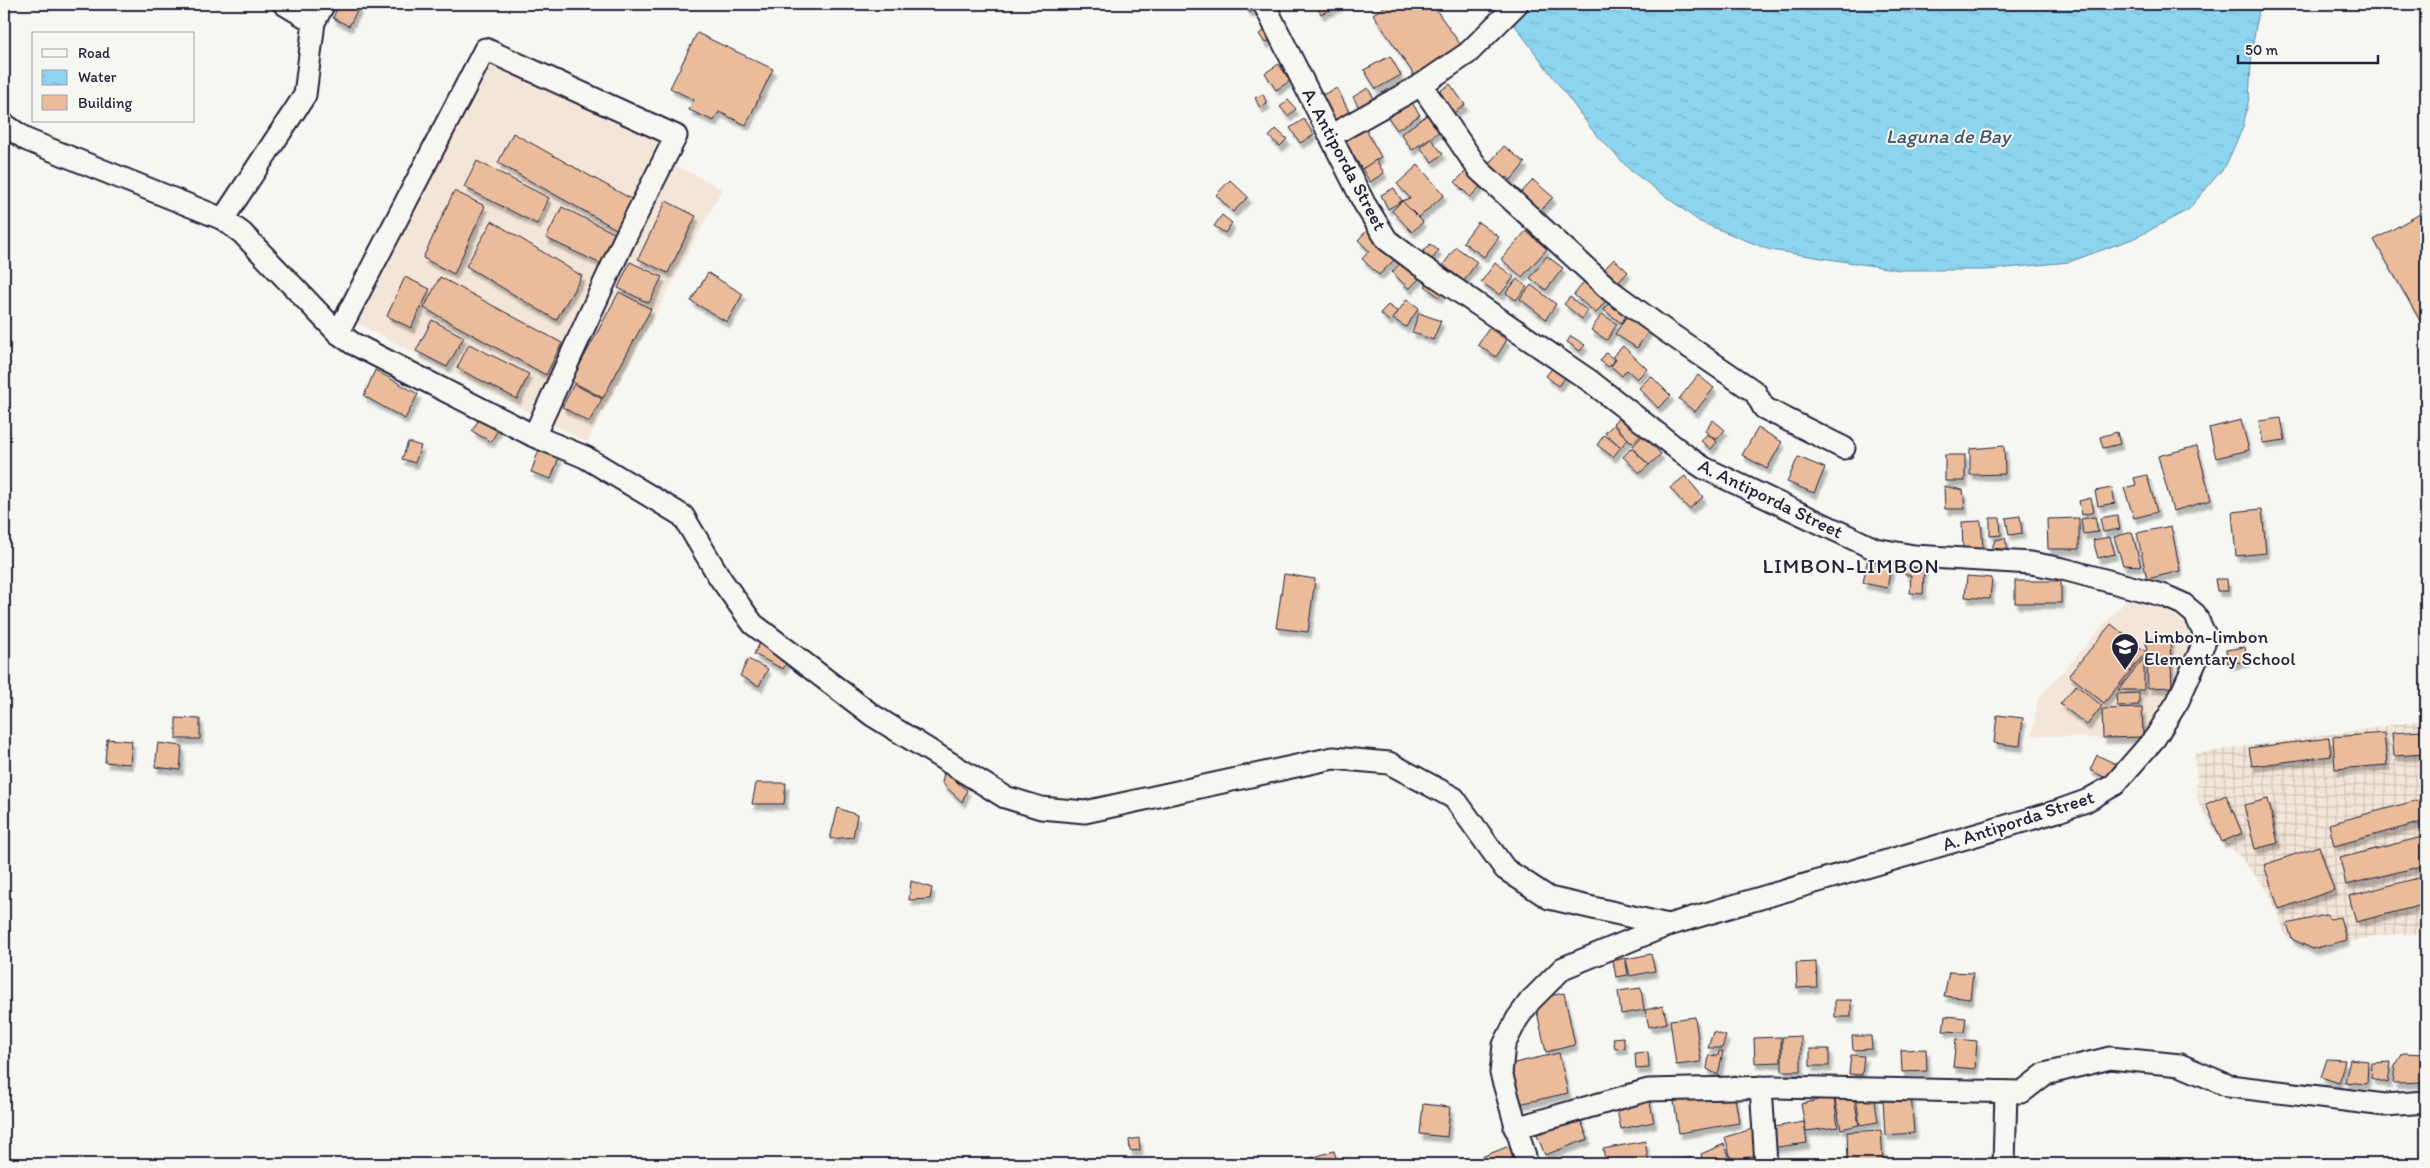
<svg xmlns="http://www.w3.org/2000/svg" width="2430" height="1168" font-family="Itim,sans-serif">
  <style>
    .built { fill: #f3e5d8 }
    .industrial { fill: url(#industrial-grid) }
    .water { fill: url(#water-ripples); stroke: #628da6 }
    .building { fill: #ebbc9b; stroke: #22223b; filter: url(#shadow) }
    .lines { fill: none; stroke-linecap: round; stroke-linejoin: round }
    .minor-casing { stroke: #22223b; stroke-width: 25 }
    .minor { stroke: #f6f6f2; stroke-width: 21 }
    .labels { text-anchor: middle; stroke-width: 4; stroke-linejoin: round; paint-order: stroke }
    .street-label { font-size: 19px; fill: #22223b; stroke: #f6f6f2 }
    .poi-label { font-size: 19px; fill: #22223b; stroke: #f6f6f2; text-anchor: start }
    .water-label { font-size: 20px; font-style: italic; fill: #425771; stroke: #f6f6f2 }
    .quarter-label { font-size: 21px; letter-spacing: 1px; fill: #22223b; stroke: #f6f6f2 }
  </style>
  <defs>
    <pattern id="industrial-grid" width="8" height="8" patternUnits="userSpaceOnUse" patternTransform="scale(1.25)"><rect width="8" height="8" fill="#f3e5d8"/><path d="M0 4h8M4 0v8" fill="none" stroke="#d0c4ba"/></pattern>
    <pattern id="water-ripples" width="26" height="14" patternUnits="userSpaceOnUse" patternTransform="scale(1.25)"><rect width="26" height="14" fill="#8dd4ee"/><path d="M2 4q2-2 4 0t4 0M15 11q2-2 4 0t4 0" fill="none" stroke="#79b6cd"/></pattern>
    <filter id="shadow"><feDropShadow dx="3" dy="5.5" stdDeviation="1" flood-color="#0004"/></filter>
  </defs>
  <rect width="100%" height="100%" fill="#f6f6f2"/>
  <filter id="ink" filterUnits="userSpaceOnUse"><feTurbulence type="fractalNoise" baseFrequency=".02" numOctaves="2"/><feDisplacementMap in="SourceGraphic" scale="10" xChannelSelector="R" yChannelSelector="G"/><feConvolveMatrix kernelMatrix="1 2 1 2 8 2 1 2 1" color-interpolation-filters="sRGB"/></filter>
  <g filter="url(#ink)">
    <!-- built -->
    <g class="built">
      <polygon points="491,63 664,143 661,158 722,189 587,442 355,322"/>
      <polygon points="2130,596 2184,619 2197,637 2194,657 2144,741 2032,735 2038,699"/>
    </g>
    <!-- industrial -->
    <polygon class="industrial" points="2426,720 2426,933 2379,935 2312,950 2287,938 2268,891 2236,852 2222,843 2198,803 2195,754"/>
    <!-- water -->
    <polygon class="water" points="1499,4 2260,4 2252,49 2249,98 2243,127 2226,165 2188,210 2135,238 2069,262 1986,270 1900,270 1770,250 1700,222 1630,170 1593,131"/>
    <!-- building -->
    <g class="building">
      <polygon points="339,4 352,4 359,7 349,26 333,18"/>
      <polygon points="1244,4 1252,4 1256,9 1250,13"/>
      <polygon points="1316,4 1342,4 1321,14"/>
      <polygon points="1389,4 1432,4 1465,51 1419,82 1373,14"/>
      <polygon points="1267,29 1273,39 1265,43 1259,34"/>
      <polygon points="697,33 773,69 746,125 719,112 714,121 689,110 694,100 670,88"/>
      <polygon points="1390,56 1401,75 1376,89 1364,70"/>
      <polygon points="1279,64 1290,81 1276,90 1265,73"/>
      <polygon points="1450,84 1465,105 1449,116 1434,95"/>
      <polygon points="1337,88 1352,118 1337,125 1322,95"/>
      <polygon points="1368,88 1377,104 1362,112 1353,97"/>
      <polygon points="1263,94 1267,104 1260,108 1255,98"/>
      <polygon points="1408,97 1420,115 1397,130 1385,113"/>
      <polygon points="1288,100 1296,109 1288,116 1280,107"/>
      <polygon points="1427,115 1439,132 1412,150 1401,134"/>
      <polygon points="1304,119 1314,135 1300,143 1290,128"/>
      <polygon points="1276,129 1287,139 1280,146 1269,137"/>
      <polygon points="1366,130 1381,157 1362,169 1344,141"/>
      <polygon points="513,133 635,201 620,231 498,163"/>
      <polygon points="1431,139 1443,154 1432,162 1420,147"/>
      <polygon points="1504,146 1525,163 1511,180 1507,177 1503,182 1486,167"/>
      <polygon points="1376,160 1384,173 1370,182 1362,169"/>
      <polygon points="477,161 549,198 537,224 464,187"/>
      <polygon points="1418,165 1444,195 1417,219 1402,201 1410,198 1397,184"/>
      <polygon points="1468,169 1483,184 1470,197 1455,182"/>
      <polygon points="1230,180 1248,197 1233,212 1216,195"/>
      <polygon points="1533,180 1553,197 1537,215 1517,197"/>
      <polygon points="1394,188 1402,201 1388,209 1381,195"/>
      <polygon points="454,191 485,206 454,274 423,258"/>
      <polygon points="666,201 696,216 668,273 638,259"/>
      <polygon points="1402,201 1423,222 1412,232 1392,211"/>
      <polygon points="562,207 616,234 601,264 546,238"/>
      <polygon points="2425,211 2426,214 2426,331 2374,240"/>
      <polygon points="1222,215 1232,223 1225,233 1214,226"/>
      <polygon points="492,221 582,276 556,320 466,266"/>
      <polygon points="1478,222 1499,237 1484,257 1463,242"/>
      <polygon points="1371,226 1400,254 1379,275 1362,259 1369,251 1358,240"/>
      <polygon points="1526,231 1547,249 1522,277 1501,259"/>
      <polygon points="1430,244 1439,251 1431,260 1422,253"/>
      <polygon points="1456,247 1477,262 1464,281 1443,265"/>
      <polygon points="1407,256 1425,273 1409,289 1392,272"/>
      <polygon points="1547,256 1563,268 1546,290 1530,278"/>
      <polygon points="1614,259 1628,272 1612,289 1598,276"/>
      <polygon points="630,262 662,277 649,303 618,288"/>
      <polygon points="1495,263 1514,277 1500,295 1481,282"/>
      <polygon points="708,273 743,294 727,322 691,301"/>
      <polygon points="1434,276 1447,287 1439,297 1425,286"/>
      <polygon points="405,277 430,289 411,328 387,316"/>
      <polygon points="440,277 562,343 546,375 424,308"/>
      <polygon points="1517,279 1527,287 1516,300 1506,293"/>
      <polygon points="1586,279 1609,297 1596,313 1574,295"/>
      <polygon points="1531,285 1556,304 1546,319 1520,299"/>
      <polygon points="619,292 651,309 603,398 571,381"/>
      <polygon points="1570,297 1588,311 1582,319 1564,304"/>
      <polygon points="1614,297 1631,310 1621,323 1604,310"/>
      <polygon points="1407,299 1419,308 1406,327 1393,319"/>
      <polygon points="1388,305 1398,312 1389,321 1380,313"/>
      <polygon points="1630,311 1652,326 1637,348 1615,334"/>
      <polygon points="1419,313 1441,321 1433,340 1412,332"/>
      <polygon points="1602,314 1617,324 1607,340 1591,330"/>
      <polygon points="432,320 464,337 447,367 416,351"/>
      <polygon points="1489,328 1507,340 1496,357 1478,345"/>
      <polygon points="1571,336 1585,345 1580,351 1567,342"/>
      <polygon points="469,344 529,374 517,399 457,368"/>
      <polygon points="1623,346 1647,369 1637,379 1627,370 1622,376 1611,366 1616,360 1613,356"/>
      <polygon points="1606,353 1615,360 1609,367 1600,361"/>
      <polygon points="1554,366 1567,376 1558,386 1546,376"/>
      <polygon points="375,370 418,394 405,419 364,396"/>
      <polygon points="1698,375 1714,388 1695,412 1679,399"/>
      <polygon points="1651,376 1671,396 1658,408 1639,388"/>
      <polygon points="574,384 602,399 589,422 562,407"/>
      <polygon points="484,411 503,421 491,442 472,431"/>
      <polygon points="1624,414 1642,434 1632,443 1613,423"/>
      <polygon points="2281,418 2285,440 2263,443 2259,421"/>
      <polygon points="1713,420 1725,430 1716,440 1705,431"/>
      <polygon points="2241,420 2249,450 2216,458 2209,428"/>
      <polygon points="1613,425 1628,439 1621,447 1605,433"/>
      <polygon points="1758,428 1782,442 1767,469 1742,455"/>
      <polygon points="2117,432 2120,444 2103,448 2100,437"/>
      <polygon points="1707,434 1717,442 1711,449 1701,441"/>
      <polygon points="1604,435 1621,447 1613,457 1597,445"/>
      <polygon points="1643,435 1661,454 1649,465 1632,447"/>
      <polygon points="408,442 421,446 415,463 402,459"/>
      <polygon points="2004,446 2005,474 1970,475 1970,449"/>
      <polygon points="2197,446 2211,500 2173,511 2158,456"/>
      <polygon points="1631,448 1649,465 1640,473 1623,457"/>
      <polygon points="539,450 559,457 551,479 531,472"/>
      <rect x="1945" y="455" width="20" height="26"/>
      <polygon points="1798,457 1825,468 1814,493 1787,482"/>
      <polygon points="2147,475 2157,512 2134,518 2124,488 2136,485 2134,478"/>
      <polygon points="1685,476 1703,497 1689,509 1670,488"/>
      <polygon points="1944,486 1963,490 1965,509 1945,509"/>
      <polygon points="2112,488 2115,503 2098,506 2095,491"/>
      <polygon points="2091,498 2094,512 2082,515 2079,501"/>
      <polygon points="2262,509 2266,553 2236,556 2232,512"/>
      <polygon points="2117,515 2120,529 2103,532 2100,518"/>
      <polygon points="2020,516 2022,533 2009,535 2006,518"/>
      <polygon points="2095,517 2098,532 2083,534 2081,519"/>
      <polygon points="1990,518 2000,518 2001,535 1990,536"/>
      <polygon points="2079,518 2079,549 2048,549 2047,519"/>
      <polygon points="1981,521 1983,549 1963,550 1962,522"/>
      <polygon points="2171,526 2180,571 2147,579 2137,533"/>
      <polygon points="2132,532 2141,566 2123,565 2114,537"/>
      <polygon points="2110,537 2115,554 2098,558 2093,540"/>
      <polygon points="2005,538 2008,550 1992,548 1995,540"/>
      <polygon points="1868,557 1892,562 1887,588 1863,583"/>
      <polygon points="1905,567 1924,568 1923,594 1910,593 1911,575 1905,575"/>
      <polygon points="1284,574 1315,579 1308,632 1276,628"/>
      <polygon points="1967,576 1992,578 1990,599 1965,597"/>
      <polygon points="2215,579 2227,579 2228,591 2217,591"/>
      <rect x="2015" y="581" width="46" height="22"/>
      <polygon points="2111,624 2146,652 2104,703 2069,675"/>
      <polygon points="764,635 788,660 783,669 754,654"/>
      <polygon points="2170,638 2172,687 2148,688 2146,639"/>
      <polygon points="2245,647 2247,661 2228,664 2226,650"/>
      <polygon points="2144,658 2144,690 2118,690"/>
      <polygon points="748,659 768,669 759,686 740,676"/>
      <polygon points="2076,685 2102,706 2087,725 2060,704"/>
      <polygon points="2139,693 2139,705 2117,706 2116,694"/>
      <polygon points="2142,708 2143,737 2103,738 2102,709"/>
      <polygon points="1997,715 2023,718 2020,746 1994,743"/>
      <polygon points="176,718 200,719 200,739 176,739"/>
      <polygon points="2422,731 2424,754 2394,756 2392,733"/>
      <polygon points="2384,733 2387,765 2335,769 2333,737"/>
      <polygon points="2329,738 2331,756 2252,766 2249,748"/>
      <polygon points="107,739 132,741 130,764 105,762"/>
      <polygon points="158,743 182,746 180,770 155,767"/>
      <polygon points="2097,755 2118,765 2110,780 2090,770"/>
      <polygon points="944,772 967,790 962,802 942,783"/>
      <polygon points="756,783 786,783 784,804 752,804"/>
      <polygon points="2226,795 2242,833 2222,842 2206,804"/>
      <polygon points="2426,798 2426,821 2334,846 2329,824"/>
      <polygon points="2268,799 2278,843 2255,849 2244,805"/>
      <polygon points="838,808 857,815 853,837 830,839"/>
      <polygon points="2426,836 2426,865 2346,885 2340,858"/>
      <polygon points="2319,846 2334,890 2279,909 2264,865"/>
      <polygon points="2426,876 2426,904 2356,922 2349,896"/>
      <polygon points="911,881 932,888 930,899 909,900"/>
      <polygon points="2326,915 2330,919 2340,917 2346,940 2313,949 2292,939 2287,924"/>
      <polygon points="1651,954 1655,971 1630,976 1626,959"/>
      <polygon points="1625,958 1628,975 1616,977 1613,961"/>
      <polygon points="1816,962 1817,987 1797,988 1796,963"/>
      <polygon points="1949,972 1973,973 1970,999 1944,996"/>
      <polygon points="1641,988 1644,1010 1621,1014 1618,991"/>
      <polygon points="1564,993 1575,1045 1546,1052 1534,999"/>
      <rect x="1835" y="1000" width="16" height="17"/>
      <polygon points="1663,1006 1667,1023 1649,1027 1645,1010"/>
      <polygon points="1945,1016 1966,1018 1964,1032 1943,1031"/>
      <polygon points="1695,1017 1701,1062 1676,1065 1670,1020"/>
      <polygon points="1713,1032 1726,1036 1722,1048 1708,1048"/>
      <polygon points="1801,1036 1801,1071 1782,1071 1782,1037"/>
      <polygon points="1852,1036 1871,1036 1872,1049 1853,1050"/>
      <polygon points="1623,1037 1625,1048 1615,1049 1613,1038"/>
      <polygon points="1781,1037 1781,1062 1755,1063 1754,1038"/>
      <polygon points="1956,1039 1977,1041 1975,1069 1953,1067"/>
      <rect x="1810" y="1049" width="19" height="17"/>
      <polygon points="1926,1049 1927,1071 1902,1072 1901,1050"/>
      <polygon points="1719,1051 1723,1051 1718,1075 1707,1069 1709,1055 1718,1056"/>
      <polygon points="1648,1052 1649,1068 1636,1069 1635,1053"/>
      <polygon points="1559,1053 1568,1093 1519,1104 1510,1064"/>
      <polygon points="2403,1053 2425,1054 2424,1082 2393,1083 2395,1066"/>
      <polygon points="1851,1055 1864,1056 1862,1075 1849,1074"/>
      <polygon points="2327,1059 2345,1060 2339,1083 2321,1077"/>
      <polygon points="2350,1059 2368,1061 2367,1084 2345,1082"/>
      <polygon points="2391,1062 2388,1083 2371,1078 2372,1063"/>
      <polygon points="1910,1082 1914,1133 1885,1135 1883,1100 1902,1099"/>
      <polygon points="1832,1083 1838,1127 1806,1131 1801,1104 1818,1100 1815,1086"/>
      <polygon points="1733,1085 1739,1123 1679,1133 1673,1095"/>
      <polygon points="1852,1087 1859,1125 1841,1129 1833,1090"/>
      <polygon points="1873,1088 1878,1122 1860,1125 1855,1091"/>
      <polygon points="1648,1094 1654,1122 1621,1129 1615,1101"/>
      <polygon points="1423,1104 1450,1107 1447,1137 1420,1134"/>
      <polygon points="1578,1113 1588,1139 1545,1155 1535,1130"/>
      <polygon points="1804,1122 1807,1143 1771,1148 1768,1128"/>
      <polygon points="1756,1128 1763,1153 1732,1162 1725,1137"/>
      <polygon points="1881,1130 1883,1162 1848,1164 1847,1132"/>
      <polygon points="1139,1138 1140,1150 1130,1151 1129,1140"/>
      <polygon points="1645,1141 1649,1164 1606,1164 1603,1149"/>
      <polygon points="1724,1144 1730,1158 1716,1164 1703,1164 1701,1154"/>
      <polygon points="1509,1146 1516,1164 1476,1164 1474,1160"/>
      <polygon points="1334,1151 1338,1164 1313,1164 1311,1158"/>
      <polygon points="1693,1157 1695,1164 1676,1164 1675,1160"/>
    </g>
    <g class="lines">
      <defs>
        <g id="minor">
          <polyline points="284,4 314,22"/>
          <polyline points="1264,4 1364,203 1387,240 1420,265 1590,381 1689,458 1704,468 1875,549 1914,556 2031,563 2063,569 2165,596 2183,604 2195,614 2205,635 2204,643 2178,701 2155,738 2114,785 2086,801 2058,811 1668,925 1563,968 1530,1001 1517,1019 1504,1045 1501,1073 1527,1164"/>
          <polyline points="1421,85 1479,170 1611,291 1663,329 1755,392 1764,408 1844,448"/>
          <polyline points="4,124 27,140 223,219 242,233 338,333 352,343 534,436 585,457 683,516 720,578 753,624 872,715 1005,797 1041,808 1085,812 1333,758 1389,763 1454,798 1505,869 1549,898 1668,925"/>
          <polyline points="1332,135 1421,85 1468,53 1517,4"/>
          <polyline points="223,219 305,95 314,22 324,4"/>
          <polyline points="338,333 485,49 676,136 624,240 534,436"/>
          <polyline points="1761,1087 1766,1164"/>
          <polyline points="1515,1128 1648,1090 1775,1087 2022,1092 2045,1074 2110,1058 2180,1065 2229,1086 2385,1105 2426,1102"/>
          <polyline points="2004,1164 2006,1092"/>
        </g>
      </defs>
      <!-- minor casing -->
      <use href="#minor" class="minor-casing"/>
      <!-- minor -->
      <use href="#minor" class="minor"/>
    </g>
  </g>
  <!-- icons -->
  <defs>
    <symbol id="school-pin" viewBox="-11 -11 22 30"><path d="M0 17L-7.5 6A9.5 9.5 0 1 1 7.5 6Z" fill="#22223b" stroke="#f6f6f2"/><path d="M0-5L7-2L0 1L-7-2ZM-4 1L0 2.5L4 1V4Q0 6-4 4Z" fill="#fff"/></symbol>
  </defs>
  <g fill-rule="evenodd">
    <use href="#school-pin" x="2109" y="631" width="32" height="43"/>
  </g>
  <g class="labels">
    <!-- street labels -->
    <g class="street-label">
      <text transform="translate(1345 159) rotate(62)" y="7">A. Antiporda Street</text>
      <text transform="translate(1771 498) rotate(26)" y="7">A. Antiporda Street</text>
      <text transform="translate(2018 820) rotate(-18)" y="7">A. Antiporda Street</text>
    </g>
    <!-- poi labels -->
    <g class="poi-label">
      <text x="2144" y="643">Limbon-limbon<tspan x="2144" dy="22">Elementary School</tspan></text>
    </g>
    <!-- water labels -->
    <g class="water-label">
      <text x="1948" y="143">Laguna de Bay</text>
    </g>
    <!-- quarter labels -->
    <g class="quarter-label">
      <text x="1851" y="573">LIMBON-LIMBON</text>
    </g>
  </g>
  <!-- margin -->
  <rect width="2430" height="1168" fill="none" stroke="#f6f6f2" stroke-width="20"/>
  <rect x="10" y="10" width="2410" height="1148" fill="none" stroke="#22223b" stroke-width="2" filter="url(#ink)"/>
  <!-- legend -->
  <rect x="32" y="32" width="162" height="90" fill="#f6f6f2" stroke="#a1a1a9"/>
  <rect x="42" y="49" width="25" height="8" fill="#f6f6f2" stroke="#a1a1a9"/>
  <text x="78" y="58" font-size="15" fill="#22223b">Road</text>
  <rect x="42" y="70" width="25" height="15" fill="url(#water-ripples)" stroke="#a1a1a9"/>
  <text x="78" y="82" font-size="15" fill="#22223b">Water</text>
  <rect x="42" y="95" width="25" height="15" fill="#ebbc9b" stroke="#a1a1a9"/>
  <text x="78" y="108" font-size="15" fill="#22223b">Building</text>
  <!-- scale -->
  <path d="M2238 55v8h140v-8" fill="none" stroke="#22223b" stroke-width="2.5"/>
  <text x="2245" y="55" font-size="15" fill="#22223b" stroke="#f6f6f2" stroke-width="4" paint-order="stroke">50 m</text>
</svg>
